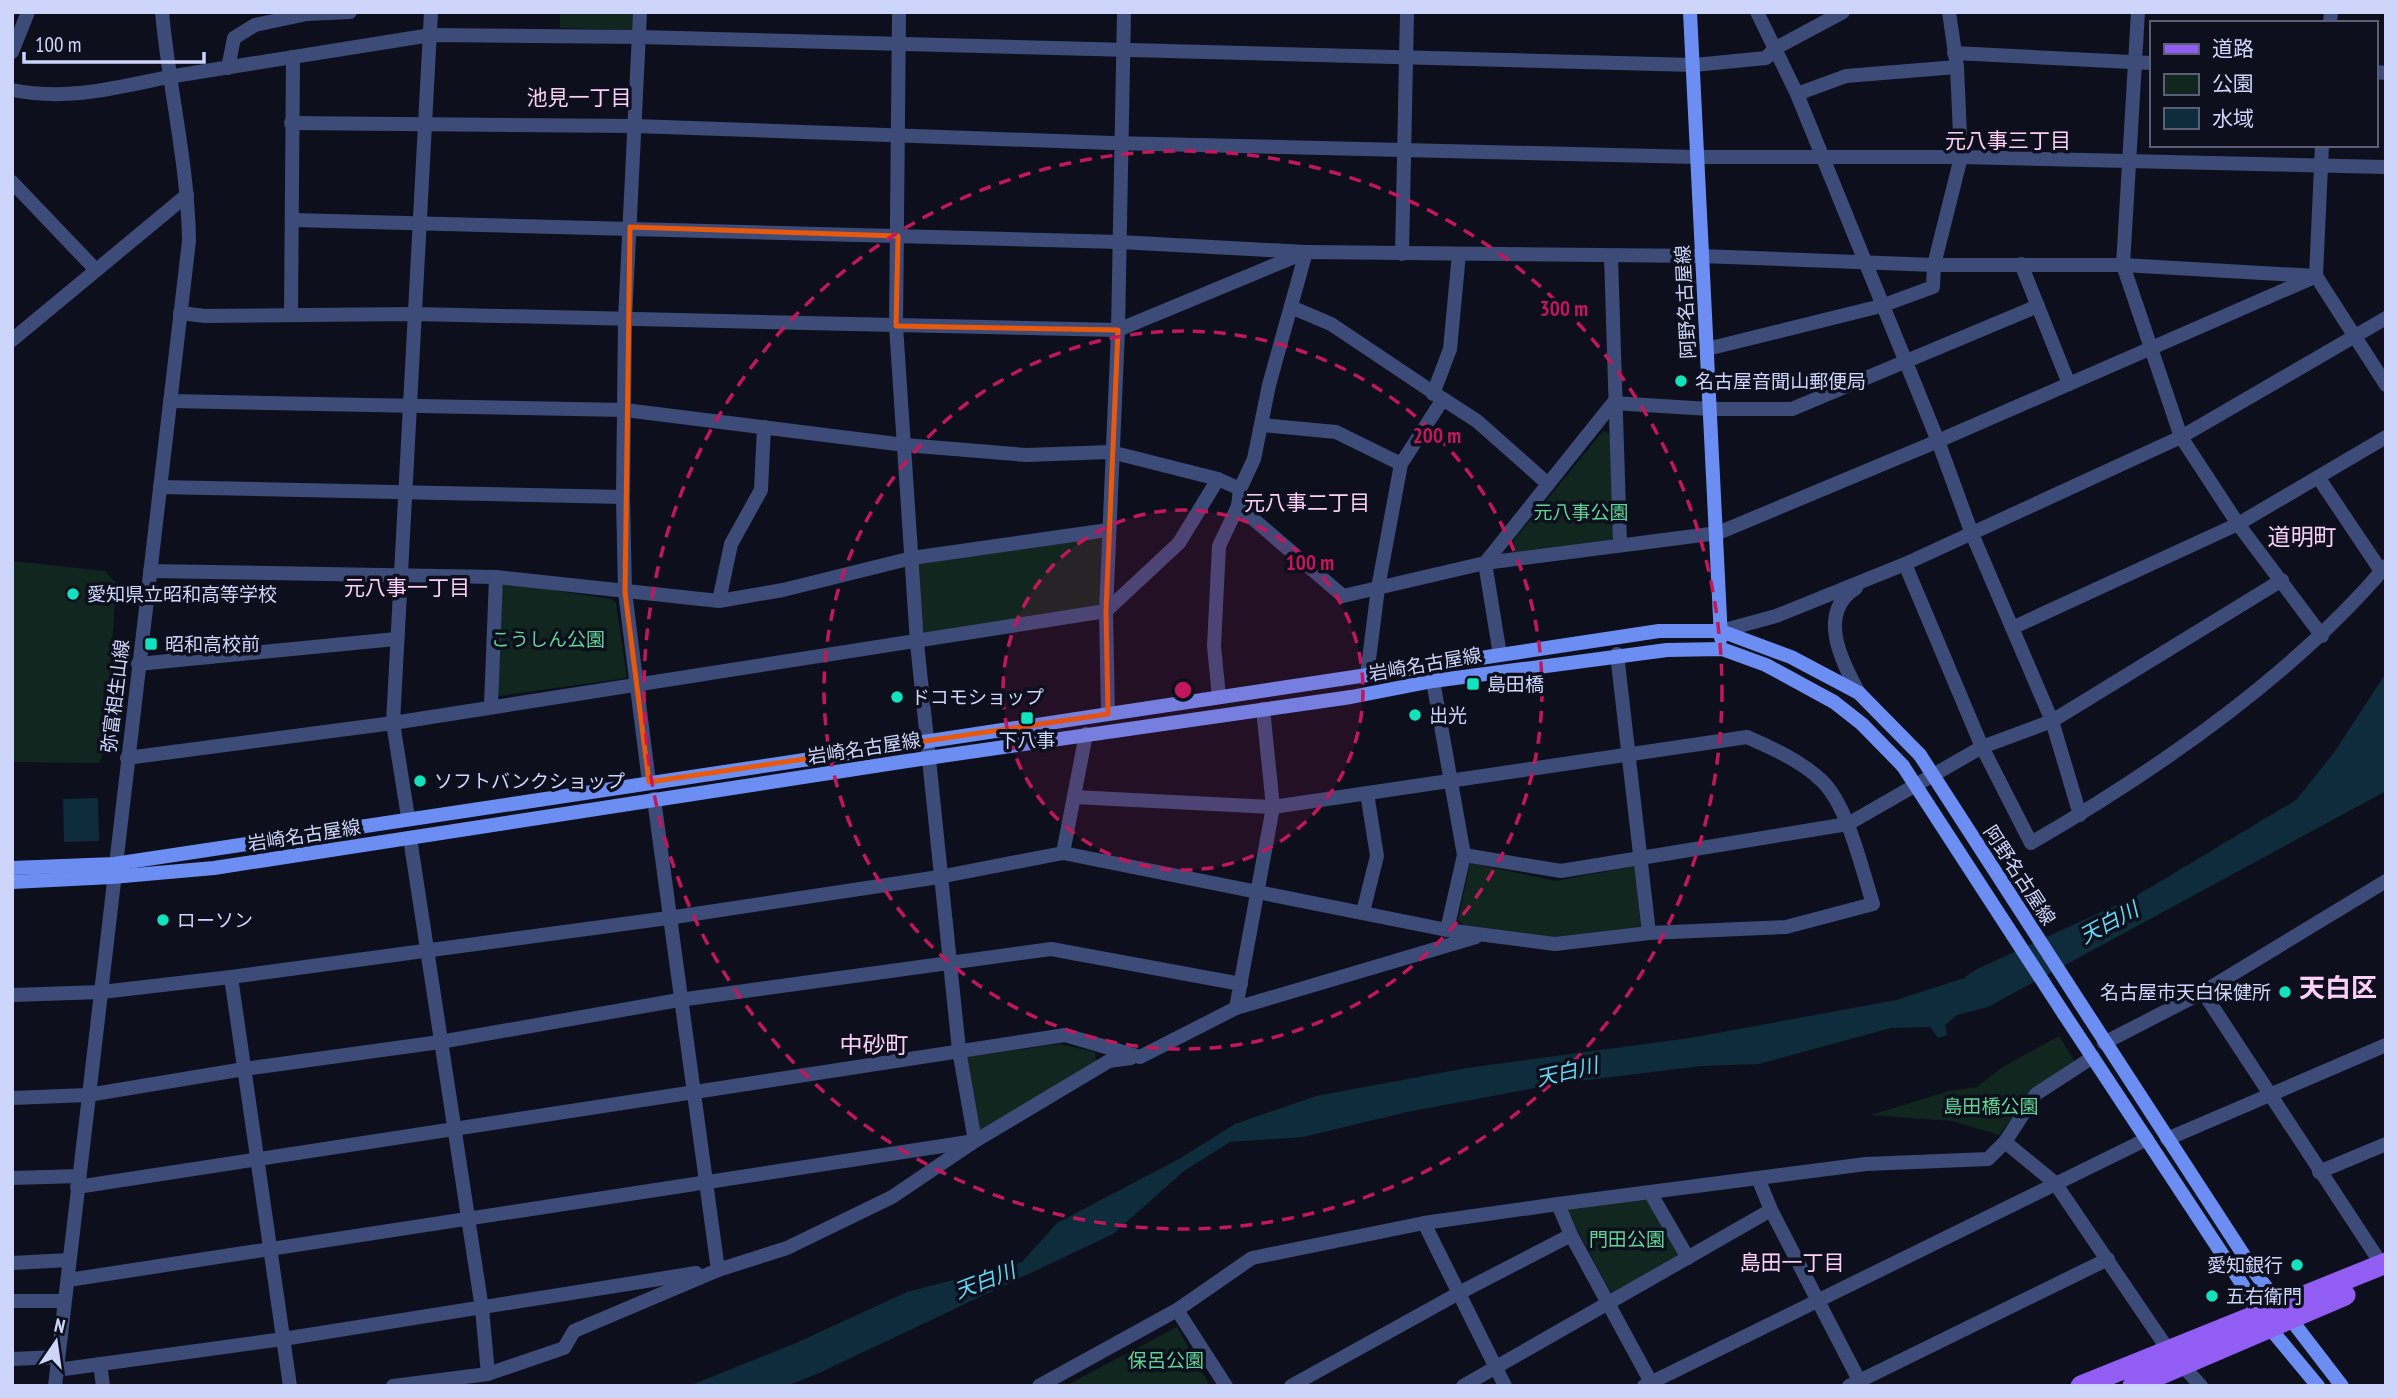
<svg xmlns="http://www.w3.org/2000/svg" width="2398" height="1398" font-family="'PT Sans Narrow','Noto Sans JP',sans-serif">
  <style>
    .green { fill: #11261f }
    .water { fill: #0e2c3b }
    .lines { fill: none; stroke-linecap: round; stroke-linejoin: round }
    .minor { stroke: #3c4b78; stroke-width: 14 }
    .tertiary { stroke: #3c4b78; stroke-width: 14 }
    .secondary { stroke: #6c8ef3; stroke-width: 14 }
    .primary { stroke: #915df2; stroke-width: 21 }
    .secondary-bridge { stroke: #6c8ef3; stroke-width: 14 }
    .marked { fill: none; stroke: #e8590c; stroke-width: 5; stroke-linejoin: round }
    .ring { fill: none; stroke: #c2185b; stroke-width: 3.5; stroke-dasharray: 12 9 }
    .poi-dot { fill: #12e2bd; stroke: #0d0f1d; stroke-width: 2.5 }
    .labels { text-anchor: middle; stroke-width: 7; stroke-linejoin: round; paint-order: stroke }
    .street-label { font-size: 19px; fill: #cdd5fb; stroke: #0d0f1d }
    .poi-label { font-size: 19px; fill: #cdd5fb; stroke: #0d0f1d; text-anchor: start }
    .park-label { font-size: 19px; fill: #60d497; stroke: #0d0f1d }
    .neighbourhood-label { font-size: 21px; fill: #fbcff7; stroke: #0d0f1d }
    .water-label { font-size: 21px; font-style: italic; fill: #64d8f3; stroke: #0d0f1d }
    .quarter-label { font-size: 23px; fill: #fbcff7; stroke: #0d0f1d }
    .district-label { font-size: 26px; font-weight: bold; fill: #fbcff7; stroke: #0d0f1d }
    .centre { fill: #c2185b; stroke: #0d0f1d; stroke-width: 3.5 }
    .ring-label { font-size: 21px; text-anchor: middle; font-weight: bold; fill: #c2185b; stroke: #0d0f1d; stroke-width: 7; stroke-linejoin: round; paint-order: stroke }
  </style>
  <rect width="100%" height="100%" fill="#0d0f1d"/>
  <!-- green -->
  <g class="green">
    <polygon points="560,12 633,12 632,30 560,28"/>
    <polygon points="1603,431 1611,434 1615,536 1611,541 1515,553 1510,545"/>
    <polygon points="1098,535 1102,540 1100,602 1096,608 927,634 922,630 918,562"/>
    <polygon points="12,561 105,571 116,583 106,747 99,763 12,762"/>
    <polygon points="507,583 611,599 616,603 627,678 500,696 497,693 501,587"/>
    <polygon points="1470,863 1556,881 1635,866 1641,927 1554,937 1465,926 1458,920"/>
    <polygon points="2059,1036 2075,1062 2033,1091 1999,1135 1952,1121 1871,1115 1949,1091 1977,1087 2001,1068"/>
    <polygon points="1060,1044 1095,1052 1096,1062 1059,1087 979,1130 966,1057"/>
    <polygon points="1648,1198 1681,1255 1615,1293 1610,1291 1568,1213 1571,1207"/>
    <polygon points="1177,1327 1210,1386 1065,1386"/>
  </g>
  <!-- water -->
  <g class="water">
    <polygon points="2386,673 2386,791 1988,1007 1957,1015 1945,1025 1947,1035 1938,1038 1930,1027 1891,1028 1759,1064 1702,1066 1562,1083 1407,1112 1303,1137 1230,1142 1184,1171 1113,1234 819,1373 787,1386 689,1386 796,1343 907,1292 1022,1262 1057,1223 1179,1159 1235,1124 1316,1096 1467,1068 1690,1038 1896,1000 1964,978 1975,970 2136,896 2296,800 2333,754"/>
    <polygon points="98,798 99,841 64,842 63,799"/>
  </g>
  <g class="lines">
    <!-- minor -->
    <g class="minor">
      <polyline points="640,12 625,319 623,497 625,592 649,782"/>
      <polyline points="1124,12 1118,330 1306,252 1701,256 1934,265 2123,265 2316,276"/>
      <polyline points="1757,12 1797,94 1938,441 1972,534 2052,721 2080,815"/>
      <polyline points="2138,12 2123,265 2181,437 2238,524 2322,636"/>
      <polyline points="2330,23 2331,12"/>
      <polyline points="12,52 28,12"/>
      <polyline points="1954,53 2151,63"/>
      <polyline points="228,68 234,38 255,25 307,14 350,12"/>
      <polyline points="2375,72 2386,73"/>
      <polyline points="168,77 431,35 639,37 1694,65 1766,58 1774,49 1843,12"/>
      <polyline points="1797,94 1846,76 1957,67"/>
      <polyline points="291,123 635,126 1112,143 1696,157"/>
      <polyline points="2322,145 2316,276 2386,385"/>
      <polyline points="12,182 96,270"/>
      <polyline points="293,220 1119,242 1306,252 1269,385 1254,459 1240,489"/>
      <polyline points="1402,254 1407,12"/>
      <polyline points="1611,256 1620,543"/>
      <polyline points="2021,264 2069,384"/>
      <polyline points="1291,307 1331,324 1443,399 1401,464 1378,588 1367,675"/>
      <polyline points="291,314 293,57"/>
      <polyline points="1707,349 1881,306 1933,287 1934,265 1961,157"/>
      <polyline points="1433,394 1450,349 1459,254"/>
      <polyline points="1443,399 1477,421 1548,484"/>
      <polyline points="170,401 625,410 905,445 1026,455 1111,452 1218,479 1240,489 1238,506 1219,546 1214,646 1219,697"/>
      <polyline points="1263,425 1336,432 1401,464"/>
      <polyline points="2318,477 2381,571"/>
      <polyline points="160,487 623,497"/>
      <polyline points="1238,506 1343,596 1485,563 1613,403 1710,409 1792,409 2038,306"/>
      <path d="M1905 564 1982 747 2031 843C2157 770 2291 678 2386 566"/>
      <polyline points="150,571 496,577 719,601 783,590 912,558 1108,530"/>
      <polyline points="719,601 731,544 761,490 764,427"/>
      <polyline points="2012,628 2238,524 2386,437"/>
      <polyline points="1617,654 1649,933"/>
      <polyline points="1500,655 1485,563 1718,533 1938,441 2312,278"/>
      <polyline points="138,664 396,639"/>
      <polyline points="1433,681 1464,855 1447,930"/>
      <polyline points="491,705 496,577"/>
      <polyline points="127,758 393,723 1106,611 1179,543 1218,479"/>
      <polyline points="654,799 718,1270"/>
      <polyline points="408,817 393,723 431,12"/>
      <polyline points="410,838 482,1309 488,1374"/>
      <polyline points="1063,853 1086,734"/>
      <polyline points="1464,855 1561,871 1848,824 1982,747 2052,721 2282,580"/>
      <polyline points="1363,912 1377,856 1367,793"/>
      <polyline points="231,977 290,1386"/>
      <polyline points="2203,992 2382,1265"/>
      <path d="M12 995 102 992 231 977 668 918 939 877 1063 853 1447 930 1555 944 1649 933 1786 927 1873 904C1862 870 1848 805 1821 780 1801 761 1772 748 1747 737L1273 807 1074 797"/>
      <polyline points="1236,1008 1273,807 1263,709"/>
      <polyline points="2104,1043 2203,992 2386,881"/>
      <polyline points="12,1098 88,1095 244,1069 440,1042 679,1000 1051,949 1241,984"/>
      <polyline points="2167,1139 2386,1045"/>
      <polyline points="2005,1142 2036,1094 2093,1057"/>
      <polyline points="2319,1172 2386,1144"/>
      <polyline points="12,1178 79,1176"/>
      <polyline points="1758,1178 1771,1210 1862,1386"/>
      <polyline points="77,1187 1065,1035 1140,1057 1236,1008 1476,937"/>
      <polyline points="1651,1194 1688,1258"/>
      <polyline points="1558,1204 1571,1235 1653,1386"/>
      <polyline points="12,1263 69,1260"/>
      <polyline points="68,1280 975,1141 959,1050 917,643 896,326 899,12"/>
      <polyline points="12,1301 64,1301"/>
      <polyline points="1177,1310 1226,1386"/>
      <polyline points="12,1359 58,1357"/>
      <polyline points="100,1364 103,1386"/>
      <polyline points="2182,1365 2201,1386"/>
      <polyline points="57,1370 283,1339 696,1273"/>
      <polyline points="393,1386 488,1374 564,1348 574,1331 718,1270 787,1248 892,1197 975,1141 1109,1061 1131,1058"/>
      <polyline points="1039,1386 1177,1310 1252,1258 1424,1223 1558,1204 1866,1164 1988,1159 2005,1142 2055,1183 2169,1351"/>
      <polyline points="1291,1386 1459,1293 1571,1235"/>
      <polyline points="1463,1386 1771,1210"/>
      <polyline points="1644,1386 2147,1139"/>
      <polyline points="1849,1386 2108,1259"/>
    </g>
    <!-- tertiary -->
    <g class="tertiary">
      <polyline points="1949,12 1957,67 1961,157"/>
      <path d="M12 90C67 101 115 88 168 77"/>
      <polyline points="1696,157 1961,157 2386,167"/>
      <polyline points="180,313 205,316 416,314 1118,330 1106,611 1108,714"/>
      <polyline points="12,340 187,195"/>
      <path d="M1856 588C1816 613 1842 662 1859 693"/>
      <polyline points="1721,631 1776,616 1905,564 2181,437 2386,318"/>
      <polyline points="1424,1223 1505,1386"/>
      <path d="M55 1386 189 241C188 164 169 89 162 12"/>
    </g>
    <!-- secondary -->
    <g class="secondary">
      <polyline points="1690,12 1721,638"/>
      <polyline points="12,868 114,864 1659,631 1721,631 1791,657 1859,693 1920,755"/>
      <polyline points="12,882 112,877 214,868 907,761 1351,697 1433,681 1667,650 1722,649 1766,665 1834,702 1862,724 1903,766"/>
      <polyline points="2080,1003 2256,1274 2342,1386"/>
      <polyline points="2064,1014 2242,1284 2259,1315 2318,1386"/>
    </g>
    <!-- primary -->
    <g class="primary">
      <polyline points="2081,1386 2386,1263"/>
      <polyline points="2133,1386 2345,1295"/>
    </g>
    <!-- secondary-bridge -->
    <g class="secondary-bridge">
      <polyline points="1920,755 2080,1003"/>
      <polyline points="1903,766 2064,1014"/>
    </g>
  </g>
  <!-- marked area -->
  <path class="marked" d="M630 227 898 236 896 326 1118 330 1106 611 1108 714 649 782 625 592Z"/>
  <!-- distance rings -->
  <circle cx="1183" cy="690" r="180" fill="#c2185b" fill-opacity=".12"/>
  <g class="ring">
    <circle cx="1183" cy="690" r="180"/>
    <circle cx="1183" cy="690" r="359"/>
    <circle cx="1183" cy="690" r="539"/>
  </g>
  <!-- markers -->
  <g class="poi-dot">
    <circle cx="1681" cy="381" r="7"/>
    <circle cx="73" cy="594" r="7"/>
    <rect x="144" y="637" width="14" height="14" rx="3.5"/>
    <rect x="1466" y="677" width="14" height="14" rx="3.5"/>
    <circle cx="897" cy="697" r="7"/>
    <circle cx="1415" cy="715" r="7"/>
    <rect x="1020" y="711" width="14" height="14" rx="3.5"/>
    <circle cx="420" cy="781" r="7"/>
    <circle cx="163" cy="920" r="7"/>
    <circle cx="2285" cy="992" r="7"/>
    <circle cx="2297" cy="1265" r="7"/>
    <circle cx="2212" cy="1296" r="7"/>
  </g>
  <g class="labels">
    <!-- street labels -->
    <g class="street-label">
      <text transform="translate(1685 302) rotate(-93)" y="7">阿野名古屋線</text>
      <text transform="translate(1425 664) rotate(-10)" y="7">岩崎名古屋線</text>
      <text transform="translate(115 696) rotate(-83)" y="7">弥富相生山線</text>
      <text transform="translate(864 748) rotate(-9)" y="7">岩崎名古屋線</text>
      <text transform="translate(304 835) rotate(-9)" y="7">岩崎名古屋線</text>
      <text transform="translate(2020 875) rotate(57)" y="7">阿野名古屋線</text>
    </g>
    <!-- poi labels -->
    <g class="poi-label">
      <text x="1695" y="388">名古屋音聞山郵便局</text>
      <text x="87" y="601">愛知県立昭和高等学校</text>
      <text x="165" y="651">昭和高校前</text>
      <text x="1487" y="691">島田橋</text>
      <text x="911" y="704">ドコモショップ</text>
      <text x="1429" y="722">出光</text>
      <text x="1027" y="747" text-anchor="middle">下八事</text>
      <text x="434" y="788">ソフトバンクショップ</text>
      <text x="177" y="927">ローソン</text>
      <text x="2271" y="999" text-anchor="end">名古屋市天白保健所</text>
      <text x="2283" y="1272" text-anchor="end">愛知銀行</text>
      <text x="2226" y="1303">五右衛門</text>
    </g>
    <!-- park labels -->
    <g class="park-label">
      <text x="1581" y="519">元八事公園</text>
      <text x="548" y="646">こうしん公園</text>
      <text x="1991" y="1113">島田橋公園</text>
      <text x="1627" y="1246">門田公園</text>
      <text x="1166" y="1367">保呂公園</text>
    </g>
    <!-- neighbourhood labels -->
    <g class="neighbourhood-label">
      <text x="579" y="105">池見一丁目</text>
      <text x="2008" y="148">元八事三丁目</text>
      <text x="1307" y="510">元八事二丁目</text>
      <text x="407" y="595">元八事一丁目</text>
      <text x="1792" y="1270">島田一丁目</text>
    </g>
    <!-- water labels -->
    <g class="water-label">
      <text transform="translate(2109 923) rotate(-28)" y="7">天白川</text>
      <text transform="translate(1567 1072) rotate(-13)" y="7">天白川</text>
      <text transform="translate(985 1281) rotate(-21)" y="7">天白川</text>
    </g>
    <!-- quarter labels -->
    <g class="quarter-label">
      <text x="2302" y="545">道明町</text>
      <text x="874" y="1053">中砂町</text>
    </g>
    <!-- district labels -->
    <g class="district-label">
      <text x="2338" y="997">天白区</text>
    </g>
  </g>
  <circle cx="1183" cy="690" r="10" class="centre"/>
  <g class="ring-label">
    <text x="1564" y="316">300 m</text>
    <text x="1437" y="443">200 m</text>
    <text x="1310" y="570">100 m</text>
  </g>
  <!-- border -->
  <rect width="2398" height="1398" fill="none" stroke="#cdd5fb" stroke-width="28"/>
  <!-- legend -->
  <rect x="2150" y="21" width="228" height="126" fill="#0d0f1d" stroke="#5a5e76" stroke-width="2"/>
  <rect x="2164" y="44" width="35" height="10" fill="#915df2" stroke="#5a5e76" stroke-width="2"/>
  <text x="2212" y="56" font-size="21" fill="#cdd5fb">道路</text>
  <rect x="2164" y="74" width="35" height="21" fill="#11261f" stroke="#5a5e76" stroke-width="2"/>
  <text x="2212" y="91" font-size="21" fill="#cdd5fb">公園</text>
  <rect x="2164" y="108" width="35" height="21" fill="#0e2c3b" stroke="#5a5e76" stroke-width="2"/>
  <text x="2212" y="126" font-size="21" fill="#cdd5fb">水域</text>
  <!-- north arrow -->
  <g transform="translate(56 1342) rotate(13)" stroke="#0d0f1d" stroke-width="5" paint-order="stroke">
  <path d="M0-5L12 26L0 18L-12 26Z" fill="#cdd5fb"/>
  <text y="-10" font-size="19" font-weight="bold" text-anchor="middle" fill="#cdd5fb">N</text>
  </g>
  <!-- scale -->
  <path d="M24 52v10h180v-10" fill="none" stroke="#cdd5fb" stroke-width="3.5"/>
  <text x="35" y="52" font-size="21" fill="#cdd5fb" stroke="#0d0f1d" stroke-width="5" paint-order="stroke">100 m</text>
</svg>
